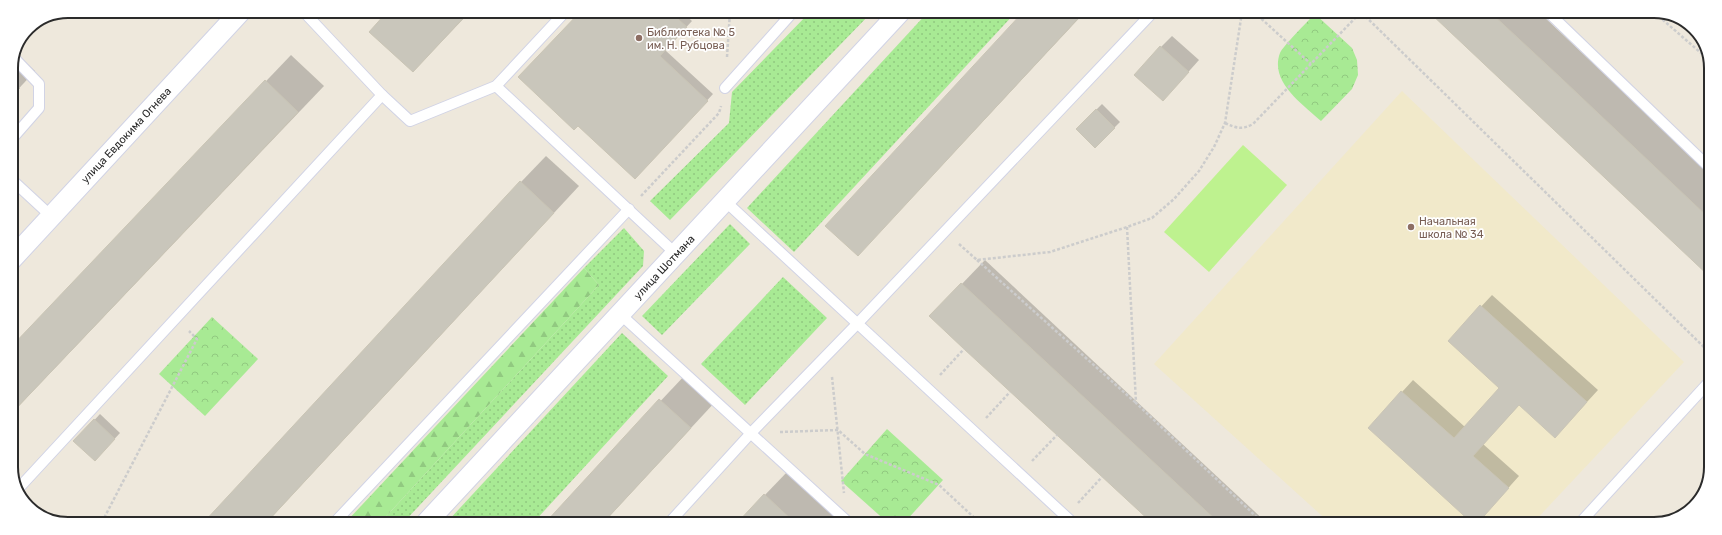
<svg xmlns="http://www.w3.org/2000/svg" width="1722" height="535" font-family="Rubik,sans-serif">
  <style>
    .education { fill: #f1e9ca }
    .grass { fill: url(#grass-dots) }
    .forest { fill: url(#forest-firs) }
    .park { fill: url(#park-crowns) }
    .pitch { fill: #bef28f }
    .shadow { fill: #0003 }
    .building { fill: #c9c6bb; stroke: #cac5b5 }
    .lines { fill: none; stroke-linecap: round; stroke-linejoin: round }
    .service-casing { stroke: #d1d3e5; stroke-width: 12 }
    .minor-casing { stroke: #d1d3e5; stroke-width: 22 }
    .path { stroke: #ccc; stroke-width: 2.5; stroke-dasharray: 3 2; stroke-linecap: butt }
    .service { stroke: #fff; stroke-width: 10 }
    .minor { stroke: #fff; stroke-width: 20 }
    .education-dot { fill: #8d6e63; stroke: #fff; stroke-width: 1.5 }
    .labels { text-anchor: middle; stroke-width: 3.5; stroke-linejoin: round; paint-order: stroke }
    .education-label { font-size: 11px; fill: #785e54; stroke: #fff; text-anchor: start }
    .street-label { font-size: 11px; fill: #2b2b2b; stroke: #fff }
    .rim { fill: none; stroke: #2b2b2b; stroke-width: 2 }
  </style>
  <defs>
    <pattern id="grass-dots" width="8" height="8" patternUnits="userSpaceOnUse"><rect width="8" height="8" fill="#a8ea94"/><path d="M2 2h.1M6 6h.1" fill="none" stroke="#91c980" stroke-width="1.8" stroke-linecap="round"/></pattern>
    <pattern id="forest-firs" width="22" height="20" patternUnits="userSpaceOnUse"><rect width="22" height="20" fill="#a8ea94"/><path d="M5 1l3.5 6h-7zM16 11l3.5 6h-7z" fill="#91c980"/></pattern>
    <pattern id="park-crowns" width="20" height="18" patternUnits="userSpaceOnUse"><rect width="20" height="18" fill="#a8ea94"/><path d="M2 6a3 3 0 1 1 6 0M12 15a3 3 0 1 1 6 0" fill="none" stroke="#91c980"/></pattern>
  </defs>
  <rect width="100%" height="100%" fill="#eee8dc"/>
  <!-- education -->
  <polygon class="education" points="1402,91 1684,362 1532,524 1331,524 1154,364"/>
  <!-- grass -->
  <g class="grass">
    <polygon points="810,12 872,12 670,220 650,201 729,123 732,92"/>
    <polygon points="928,12 1016,12 794,252 747,208"/>
    <polygon points="730,224 750,244 662,335 642,316"/>
    <polygon points="624,228 644,251 643,266 404,522 381,522 599,285 584,268"/>
    <polygon points="783,277 827,318 745,405 701,364"/>
    <polygon points="622,333 668,376 533,523 447,522"/>
  </g>
  <!-- forest -->
  <polygon class="forest" points="584,268 599,285 381,522 346,522"/>
  <!-- park -->
  <g class="park">
    <path d="M1315 14 1352 48 1357 60 1358 75 1352 89 1321 121C1304 105 1269 82 1280 53 1283 46 1308 21 1315 14Z"/>
    <polygon points="212,317 258,359 205,416 159,374"/>
    <polygon points="887,429 943,480 904,523 888,523 841,481"/>
  </g>
  <!-- pitch -->
  <polygon class="pitch" points="1243,145 1287,185 1209,272 1164,232"/>
  <!-- shadow -->
  <g class="shadow">
    <polygon points="385,11 470,12 413,71"/>
    <polygon points="581,12 682,12 692,21 665,50 713,94 641,172 520,77"/>
    <polygon points="1024,12 1085,12 858,255"/>
    <polygon points="1431,13 1540,13 1710,174 1710,275"/>
    <polygon points="1172,36 1199,60 1174,88 1161,47"/>
    <polygon points="17,54 35,71 11,97 11,68"/>
    <polygon points="291,55 324,86 11,414 11,349"/>
    <polygon points="1102,104 1120,122 1095,147 1077,129"/>
    <polygon points="546,156 579,186 267,522 205,522 521,182"/>
    <polygon points="985,260 1268,524 1153,523 931,316"/>
    <polygon points="1492,295 1598,390 1566,425 1520,404 1483,444 1519,476 1486,513 1369,428 1413,380 1465,427 1501,388 1449,341"/>
    <polygon points="686,374 716,401 603,523 546,523"/>
    <polygon points="100,414 120,433 95,460 75,441"/>
    <polygon points="788,471 844,523 738,523"/>
  </g>
  <!-- building -->
  <g class="building">
    <polygon points="384,11 469,12 413,72 369,32 386,13"/>
    <polygon points="580,12 670,12 687,27 660,56 708,101 635,179 578,126 574,130 518,77"/>
    <polygon points="1023,12 1084,12 858,256 825,226"/>
    <polygon points="1430,13 1491,13 1561,78 1710,219 1710,277"/>
    <polygon points="1160,46 1189,72 1163,101 1134,75"/>
    <polygon points="11,80 20,88 11,97"/>
    <polygon points="265,80 298,112 11,414 11,347"/>
    <polygon points="1096,109 1115,128 1095,148 1076,129"/>
    <polygon points="520,181 554,213 267,522 204,522"/>
    <polygon points="961,283 1219,523 1152,523 964,349 929,316"/>
    <polygon points="1480,305 1587,402 1555,438 1519,405 1473,456 1509,488 1477,524 1473,524 1368,428 1401,391 1454,438 1499,388 1448,341"/>
    <polygon points="659,399 691,428 603,523 545,523"/>
    <polygon points="94,419 115,439 95,461 73,441"/>
    <polygon points="764,494 795,523 737,523"/>
  </g>
  <g class="lines">
    <defs>
      <g id="service">
        <polyline points="303,11 382,95 410,121 496,86 565,12"/>
        <polyline points="1549,13 1710,168"/>
        <polyline points="496,86 676,254"/>
        <polyline points="725,88 793,12"/>
        <polyline points="11,140 39,108 39,84 15,59"/>
        <polyline points="11,179 51,216"/>
        <polyline points="725,201 1073,523"/>
        <polyline points="620,314 849,523"/>
        <polyline points="18,489 382,95"/>
        <polyline points="335,522 629,209"/>
        <polyline points="669,523 751,433 857,324 1153,12"/>
        <polyline points="1579,524 1709,382"/>
      </g>
      <g id="minor">
        <polyline points="11,260 241,11"/>
        <polyline points="427,522 900,12"/>
      </g>
    </defs>
    <!-- service casing -->
    <use href="#service" class="service-casing"/>
    <!-- minor casing -->
    <use href="#minor" class="minor-casing"/>
    <!-- path -->
    <g class="path">
      <polyline points="1254,12 1311,64"/>
      <polyline points="1362,13 1710,353"/>
      <polyline points="1655,13 1709,60"/>
      <polyline points="727,57 730,12"/>
      <path d="M1225 123C1236 128 1242 130 1253 124L1360 13"/>
      <polyline points="641,196 719,113 721,106"/>
      <polyline points="1127,227 1136,403 1264,524"/>
      <polyline points="959,244 977,260 1050,252 1127,227 1152,218 1174,199 1199,171 1214,147 1225,123 1242,12"/>
      <polyline points="977,260 1136,403"/>
      <polyline points="940,375 964,349"/>
      <polyline points="832,377 844,493"/>
      <polyline points="986,418 1010,392"/>
      <polyline points="780,432 838,430 865,454 939,485 980,523"/>
      <polyline points="1032,461 1057,435"/>
      <polyline points="1078,503 1102,477"/>
      <polyline points="102,522 197,339 189,331"/>
      <polyline points="1147,523 1149,521"/>
    </g>
    <!-- service -->
    <use href="#service" class="service"/>
    <!-- minor -->
    <use href="#minor" class="minor"/>
  </g>
  <!-- markers -->
  <g class="education-dot">
    <circle cx="639" cy="38" r="4"/>
    <circle cx="1411" cy="227" r="4"/>
  </g>
  <g class="labels">
    <!-- education labels -->
    <g class="education-label">
      <text x="647" y="36">Библиотека № 5<tspan x="647" dy="13">им. Н. Рубцова</tspan></text>
      <text x="1419" y="225">Начальная<tspan x="1419" dy="13">школа № 34</tspan></text>
    </g>
    <!-- street labels -->
    <g class="street-label">
      <text transform="translate(126 135) rotate(-47)" y="4">улица Евдокима Огнева</text>
      <text transform="translate(664 267) rotate(-47)" y="4">улица Шотмана</text>
    </g>
  </g>
  <!-- crop -->
  <path d="M0 0H1722V535H0ZM68 18H1654A50 50 0 0 1 1704 68V467A50 50 0 0 1 1654 517H68A50 50 0 0 1 18 467V68A50 50 0 0 1 68 18Z" fill="#fff" fill-rule="evenodd"/>
  <path class="rim" d="M68 18H1654A50 50 0 0 1 1704 68V467A50 50 0 0 1 1654 517H68A50 50 0 0 1 18 467V68A50 50 0 0 1 68 18Z"/>
</svg>
